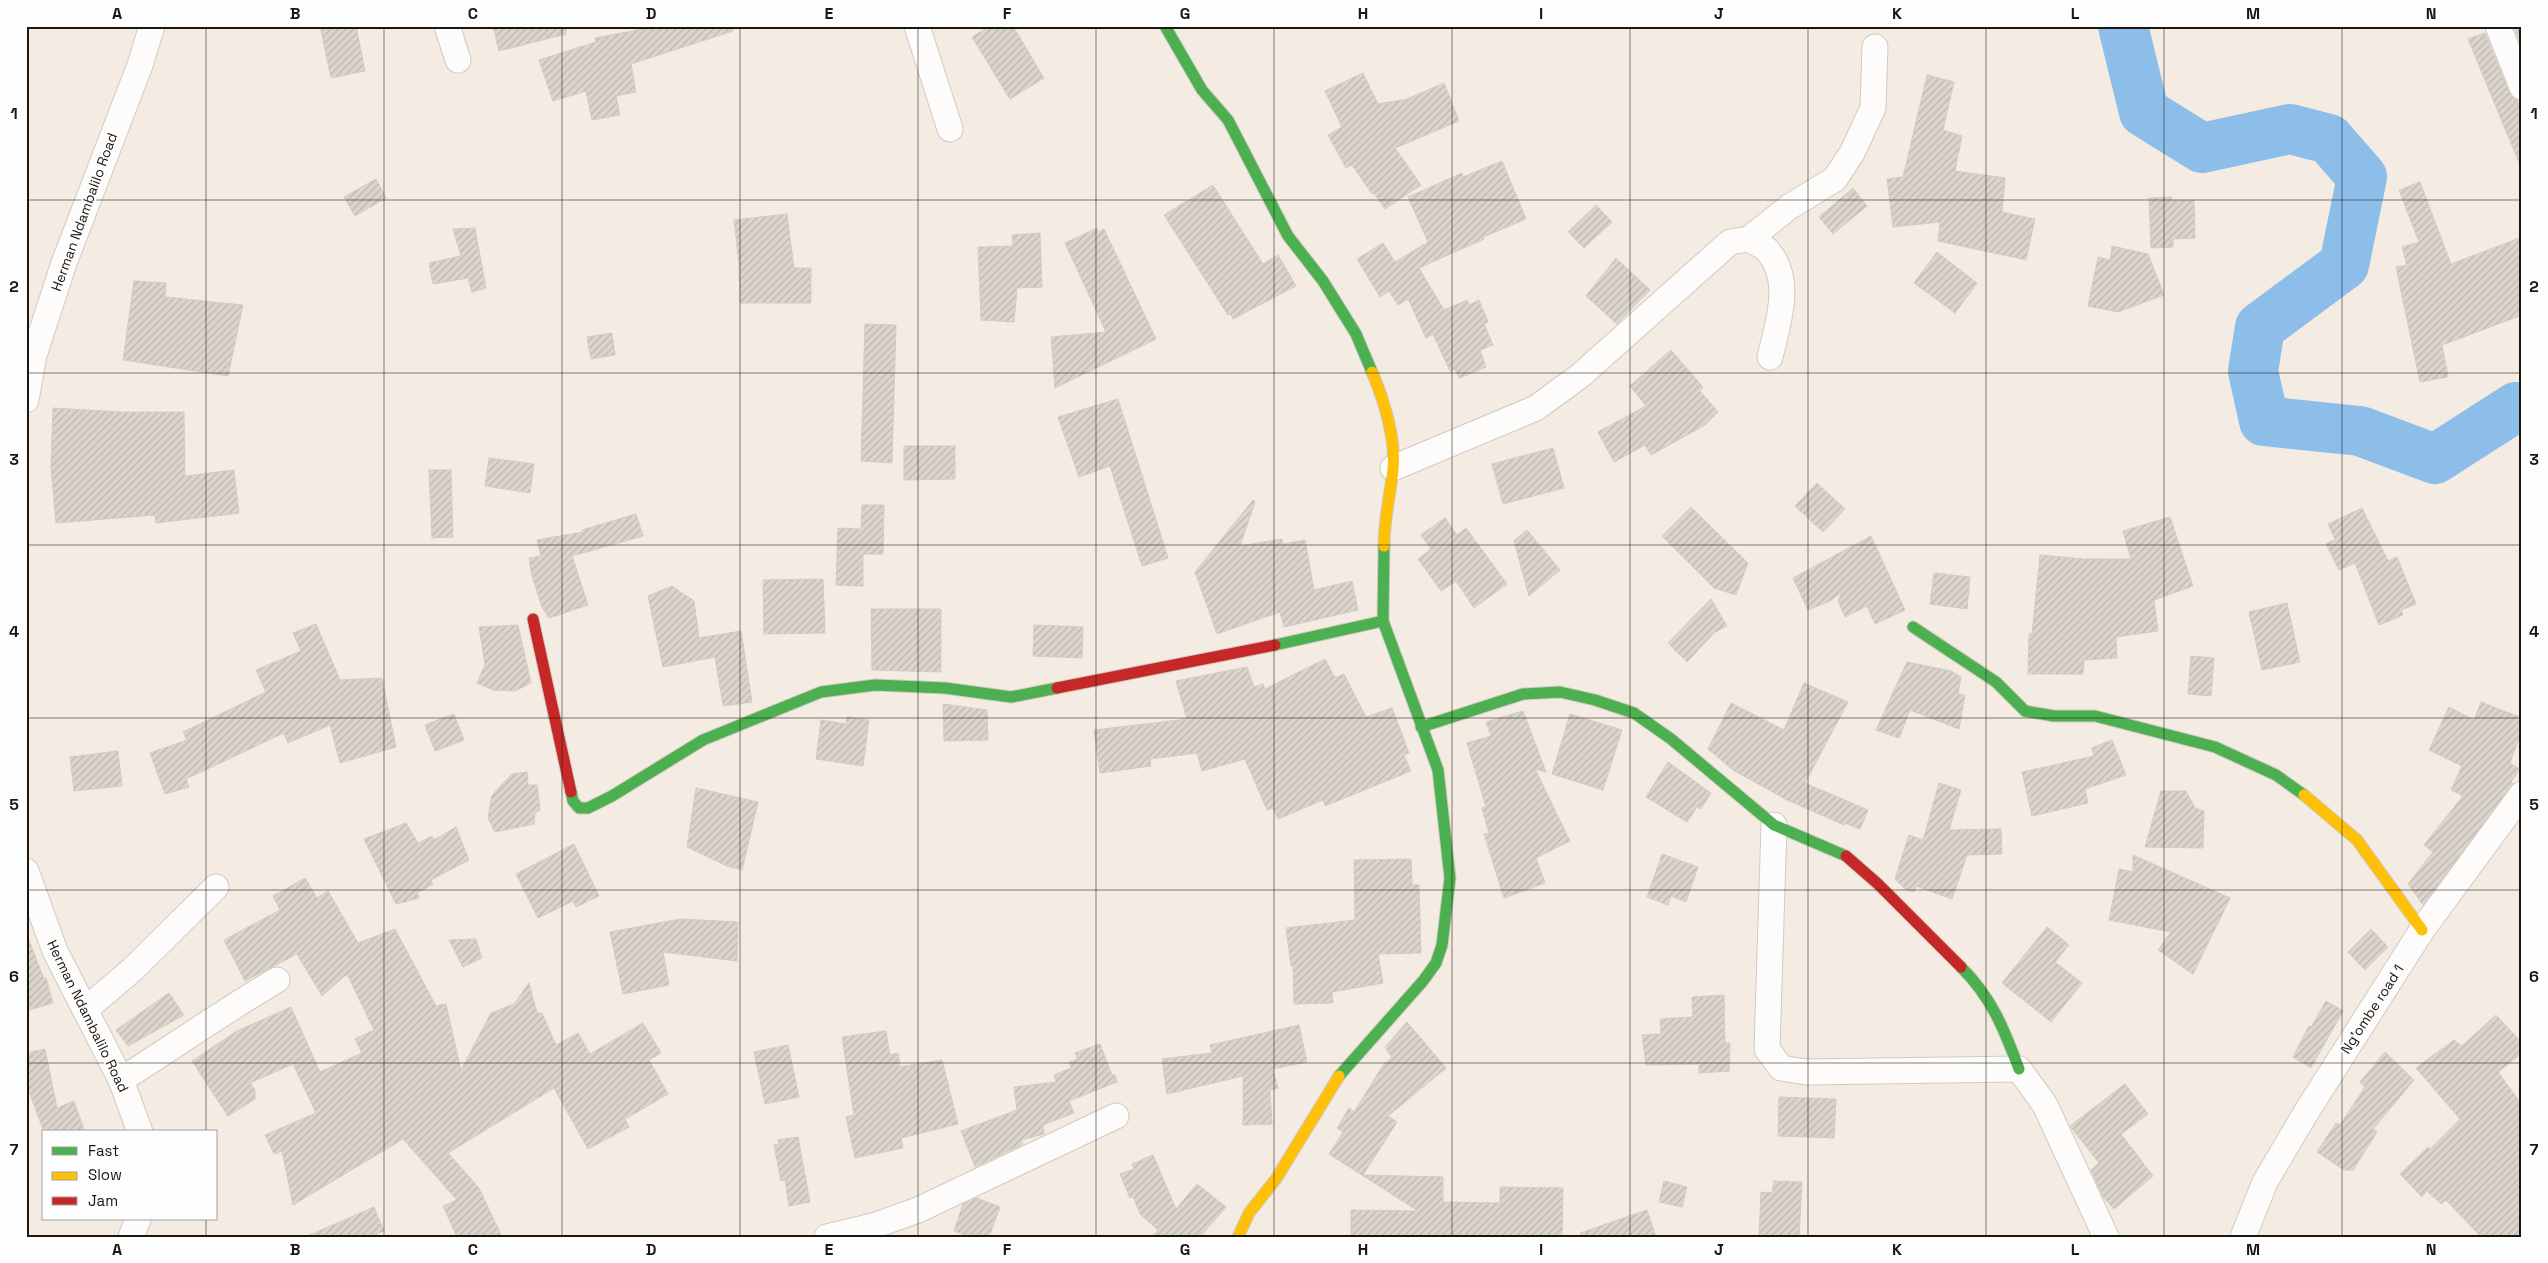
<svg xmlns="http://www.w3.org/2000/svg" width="2548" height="1263" font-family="'Space Grotesk',sans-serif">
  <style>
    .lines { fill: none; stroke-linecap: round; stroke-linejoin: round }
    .river { stroke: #8dbee9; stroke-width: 50 }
    .building { fill: url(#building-hatch); stroke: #d2ccc4 }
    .street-casing { stroke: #d0cac3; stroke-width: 27 }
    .fast-casing { stroke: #d0cac3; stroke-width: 13 }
    .slow-casing { stroke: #d0cac3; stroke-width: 13 }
    .jam-casing { stroke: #d0cac3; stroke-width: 13 }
    .street { stroke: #fdfcfb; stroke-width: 25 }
    .fast { stroke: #4caf50; stroke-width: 11 }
    .slow { stroke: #ffc107; stroke-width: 11 }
    .jam { stroke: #c62828; stroke-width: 11 }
    .grid { fill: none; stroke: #1b1610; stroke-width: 1; stroke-opacity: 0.55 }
    .labels { text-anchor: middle; stroke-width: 4; stroke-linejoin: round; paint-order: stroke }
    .street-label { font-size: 14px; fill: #1b1610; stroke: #fdfdfd }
    .neatline { fill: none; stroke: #1b1610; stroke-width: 2 }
    .grid-label { font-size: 16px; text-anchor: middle; font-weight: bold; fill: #1b1610 }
  </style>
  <defs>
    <pattern id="building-hatch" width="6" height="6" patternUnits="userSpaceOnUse" patternTransform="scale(1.25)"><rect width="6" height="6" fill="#dcd5cd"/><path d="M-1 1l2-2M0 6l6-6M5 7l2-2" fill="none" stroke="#bcb6af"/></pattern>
  </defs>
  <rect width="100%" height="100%" fill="#f4ece3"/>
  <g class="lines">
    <!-- river -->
    <polyline class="river" points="2123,26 2144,112 2202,148 2290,129 2329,139 2362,177 2344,265 2260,327 2253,371 2264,421 2360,431 2435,459 2516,407 2522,408"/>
  </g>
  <!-- building -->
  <g class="building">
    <polygon points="320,26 356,26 365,71 331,78"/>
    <polygon points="493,26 566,26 566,34 499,51"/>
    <polygon points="642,26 733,26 733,31 631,64 636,92 616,96 620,115 592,120 586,91 553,101 539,60 596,42 595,38 643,29"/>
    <polygon points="990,26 1013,26 1044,78 1010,99 972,37"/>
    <polygon points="2514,26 2522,26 2522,47"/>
    <polygon points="2485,33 2509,92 2517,100 2522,114 2522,170 2468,39"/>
    <polygon points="1363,73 1378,104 1407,99 1444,83 1459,121 1395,148 1421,185 1385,209 1374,193 1372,194 1352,165 1346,168 1328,135 1342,127 1325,91"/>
    <polygon points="1927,75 1954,82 1943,130 1962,136 1955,171 2005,178 2002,212 2035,219 2026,260 1938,241 1940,222 1893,227 1887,179 1903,177"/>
    <polygon points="1502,161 1526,219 1483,237 1484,239 1419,268 1444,310 1467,300 1469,305 1479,300 1488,322 1484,324 1493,345 1480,350 1486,367 1459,378 1455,369 1450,371 1433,334 1426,338 1408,299 1398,305 1389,291 1380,297 1357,259 1383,243 1395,262 1428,242 1408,197 1462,173 1463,177"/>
    <polygon points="376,179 386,198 355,216 344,197"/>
    <polygon points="2420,182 2451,264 2522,237 2522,315 2442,345 2448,377 2420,382 2396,267 2407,265 2402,247 2419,242 2399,190"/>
    <polygon points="1213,185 1263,264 1278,255 1296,286 1233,319 1231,314 1228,315 1164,215"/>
    <polygon points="1853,188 1867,206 1833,234 1819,217"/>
    <polygon points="2171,197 2172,201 2194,200 2195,238 2173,239 2173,247 2151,248 2149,198"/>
    <polygon points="1596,205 1612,222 1584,248 1568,232"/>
    <polygon points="787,214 794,268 811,268 811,303 740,303 739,264 734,220"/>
    <polygon points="475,228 486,288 472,292 468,278 433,284 429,263 461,256 453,229"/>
    <polygon points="1097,228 1098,232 1104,229 1156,339 1055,388 1051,337 1106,332 1065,243"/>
    <polygon points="1040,233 1042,287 1017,288 1014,322 981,320 978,247 1013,246 1012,235"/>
    <polygon points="2112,246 2148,254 2164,295 2118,312 2088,306 2098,257 2110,260"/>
    <polygon points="1937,252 1977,283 1955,313 1914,283"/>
    <polygon points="1616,258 1650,290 1617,324 1586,296"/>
    <polygon points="134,281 166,283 165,297 243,305 228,376 123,360"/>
    <polygon points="865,324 896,325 892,463 861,461"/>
    <polygon points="612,333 615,355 591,359 587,337"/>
    <polygon points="1671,350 1703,387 1700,391 1718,412 1705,425 1651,455 1645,445 1614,462 1598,432 1646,406 1630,386"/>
    <polygon points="1118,399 1168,558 1142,566 1110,466 1079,477 1058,417"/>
    <polygon points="53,408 122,412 184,412 185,476 234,470 239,513 156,523 155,515 56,523 51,468"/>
    <polygon points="904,446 955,446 955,479 904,480"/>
    <polygon points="1553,448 1564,488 1503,504 1492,464"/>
    <polygon points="489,458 534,464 530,493 485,486"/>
    <polygon points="429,470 451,470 453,537 432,538"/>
    <polygon points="1817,483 1845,509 1823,532 1795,506"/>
    <polygon points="1253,500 1255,502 1240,546 1282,539 1283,544 1305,540 1314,590 1352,581 1358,610 1284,627 1280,612 1217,634 1195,572"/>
    <polygon points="862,505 884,505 883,554 863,554 863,586 836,585 838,528 861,529"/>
    <polygon points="1691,507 1748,563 1736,595 1714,588 1662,536"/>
    <polygon points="2362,508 2388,561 2397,557 2416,604 2401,610 2403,615 2379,625 2355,563 2339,570 2326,544 2335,539 2328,524"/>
    <polygon points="636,514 643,536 572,556 588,605 549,618 542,607 532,576 529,558 541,556 537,540 583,532 582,530"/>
    <polygon points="2170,517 2193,586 2154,600 2158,631 2116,637 2117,658 2084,660 2083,674 2028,674 2029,634 2032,634 2040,555 2084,559 2131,559 2123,531"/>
    <polygon points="1445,518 1457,535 1466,528 1507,584 1474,608 1456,581 1441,591 1418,559 1431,549 1421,535"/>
    <polygon points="1527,530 1560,570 1529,596 1514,541"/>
    <polygon points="1871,536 1905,610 1875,624 1867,606 1845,617 1838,601 1842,592 1830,601 1808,610 1793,578"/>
    <polygon points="1934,573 1970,577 1967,609 1930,604"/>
    <polygon points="823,579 825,633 764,634 763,580"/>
    <polygon points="672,586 694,601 699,638 741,631 752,702 723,706 715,657 663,667 648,596"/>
    <polygon points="1711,599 1727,626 1714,633 1687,662 1668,643"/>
    <polygon points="2287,603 2300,662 2262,670 2249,612"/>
    <polygon points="871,609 941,609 941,672 872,670"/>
    <polygon points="316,624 340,680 382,678 396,747 340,763 330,725 288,743 284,733 186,779 189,787 165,794 150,753 187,740 183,732 266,692 256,670 301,651 293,633"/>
    <polygon points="518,625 531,683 515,691 493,690 477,683 485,665 479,627"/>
    <polygon points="1034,625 1083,627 1082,658 1033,656"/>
    <polygon points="2191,656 2214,658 2211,696 2188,694"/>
    <polygon points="1325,659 1335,678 1344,674 1366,717 1392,708 1409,753 1404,755 1411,771 1325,806 1323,800 1278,819 1273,808 1267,810 1245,759 1202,771 1197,753 1150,759 1151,766 1100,773 1094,730 1187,719 1176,681 1247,667 1254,687 1263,684 1265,689"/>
    <polygon points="1907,662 1951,671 1961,677 1958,694 1965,695 1959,729 1910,710 1899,738 1876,730"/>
    <polygon points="1804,683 1848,702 1805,783 1868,810 1860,829 1845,823 1844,825 1787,800 1733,770 1708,749 1731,703 1784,730"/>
    <polygon points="2481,702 2522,718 2522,731 2510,763 2520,769 2511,782 2513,784 2423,905 2408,884 2433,852 2424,845 2463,796 2451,790 2462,766 2429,750 2449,707 2474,720"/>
    <polygon points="943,704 987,710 988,740 944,741"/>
    <polygon points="1523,711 1546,772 1535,769 1570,841 1536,858 1545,883 1504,898 1484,834 1489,833 1482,808 1486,807 1467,743 1491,736 1486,722"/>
    <polygon points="454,714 464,740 435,751 425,725"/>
    <polygon points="1570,714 1622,730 1603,790 1552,774"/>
    <polygon points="847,717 869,720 863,766 816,759 821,720 846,724"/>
    <polygon points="2112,740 2126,775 2085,789 2088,803 2032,816 2022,772 2094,756 2092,748"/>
    <polygon points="118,751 122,786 74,791 70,757"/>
    <polygon points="1668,762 1711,793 1701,809 1697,807 1687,822 1646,797"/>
    <polygon points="527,772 528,785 537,785 540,810 535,813 534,824 495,832 488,818 492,795 512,774"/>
    <polygon points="1939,783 1961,790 1949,830 2001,829 2002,854 1967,855 1952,899 1916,886 1914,892 1905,889 1895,879 1909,835 1923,840"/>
    <polygon points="696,788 758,802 742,870 727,866 687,847"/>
    <polygon points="2161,791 2186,791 2195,808 2204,811 2203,848 2145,847"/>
    <polygon points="406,823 418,843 432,836 434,840 456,827 469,860 431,880 433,884 417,893 419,898 396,904 364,839"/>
    <polygon points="574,844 599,896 576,907 573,901 538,918 516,874"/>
    <polygon points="1662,854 1698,867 1686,902 1671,896 1668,905 1647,897"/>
    <polygon points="2133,855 2230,898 2193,974 2158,950 2171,932 2109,920 2119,869 2133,872"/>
    <polygon points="1411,859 1412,885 1419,885 1421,953 1378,954 1383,983 1332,992 1333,1003 1294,1004 1293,965 1291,966 1286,928 1355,920 1354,860"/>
    <polygon points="305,878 317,898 328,891 358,943 395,929 436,1006 446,1004 461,1070 491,1013 514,1004 529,983 537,1013 542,1013 556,1045 578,1033 590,1054 643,1023 661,1053 649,1060 668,1094 625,1119 629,1127 588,1149 554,1088 448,1153 479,1188 502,1237 457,1237 443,1206 457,1200 403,1139 293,1205 282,1151 274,1154 265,1135 316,1113 293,1064 250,1083 255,1090 255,1099 228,1116 192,1061 237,1031 291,1007 320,1072 362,1053 355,1039 374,1030 347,974 322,996 297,954 245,981 224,940 280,910 273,896"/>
    <polygon points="680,919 738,922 737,961 663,952 669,985 623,994 610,932"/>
    <polygon points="2047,927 2069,945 2055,962 2082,983 2051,1022 2002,983"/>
    <polygon points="2371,929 2388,947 2365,970 2348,952"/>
    <polygon points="26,938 28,938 44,979 46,978 53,1003 26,1011"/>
    <polygon points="476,939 482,958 463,967 449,940"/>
    <polygon points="169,993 184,1015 128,1046 116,1030"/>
    <polygon points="1724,995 1725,1043 1730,1043 1729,1071 1699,1073 1699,1064 1646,1065 1642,1035 1661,1034 1660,1019 1693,1017 1692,997"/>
    <polygon points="2326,1001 2343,1011 2311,1068 2293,1057 2309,1026 2311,1027"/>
    <polygon points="2496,1015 2522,1043 2522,1053 2498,1072 2522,1105 2522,1237 2481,1237 2446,1200 2441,1204 2427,1191 2422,1197 2400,1174 2428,1147 2430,1149 2460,1119 2416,1068 2454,1040 2462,1046"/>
    <polygon points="1407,1022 1446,1068 1388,1116 1397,1122 1363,1175 1443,1177 1443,1202 1500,1203 1500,1187 1563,1188 1562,1237 1351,1237 1351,1210 1418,1211 1329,1154 1343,1132 1337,1128 1349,1108 1354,1112 1384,1064 1392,1057 1385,1047"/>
    <polygon points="1299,1025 1307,1062 1273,1069 1278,1088 1270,1090 1272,1124 1243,1125 1243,1076 1167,1094 1162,1059 1212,1053 1210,1045"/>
    <polygon points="886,1031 890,1055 898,1053 900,1067 942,1060 958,1124 901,1138 903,1148 855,1158 846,1117 854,1115 842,1037"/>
    <polygon points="1100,1044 1112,1075 1115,1075 1117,1082 1069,1101 1074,1113 1043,1125 1044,1134 1021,1140 1023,1144 975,1167 961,1131 1017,1110 1014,1087 1056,1082 1054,1075 1071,1068 1069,1062 1078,1059 1075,1053"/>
    <polygon points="788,1045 799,1097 765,1104 754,1052"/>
    <polygon points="45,1049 57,1108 74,1101 85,1132 44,1132 26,1083 26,1053"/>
    <polygon points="2385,1052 2414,1080 2373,1129 2377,1132 2353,1170 2344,1170 2317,1152 2336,1123 2340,1125 2365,1087 2360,1082"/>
    <polygon points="2125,1084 2148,1114 2121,1134 2153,1176 2114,1209 2103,1197 2091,1170 2099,1163 2070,1126"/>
    <polygon points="1779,1097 1836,1099 1834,1138 1778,1136"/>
    <polygon points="798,1137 810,1202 789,1206 785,1180 781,1181 774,1145 779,1144 778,1140"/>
    <polygon points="1153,1155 1176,1209 1197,1184 1226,1207 1200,1237 1152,1237 1158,1230 1141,1215 1133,1197 1130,1198 1120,1174 1134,1169 1132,1164"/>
    <polygon points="1664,1181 1687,1187 1682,1207 1659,1202"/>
    <polygon points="1774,1181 1802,1182 1799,1237 1759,1237 1761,1192 1772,1193"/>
    <polygon points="977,1198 1000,1207 989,1237 970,1237 954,1231 963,1204"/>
    <polygon points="374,1207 384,1231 370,1237 305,1237"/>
    <polygon points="1647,1210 1656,1237 1581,1237 1580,1233"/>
  </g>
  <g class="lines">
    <defs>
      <g id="street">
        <polyline points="447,26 458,60"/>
        <polyline points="917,26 950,129"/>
        <polyline points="2498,26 2522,87"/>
        <polyline points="1749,239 1789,207 1835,179 1852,153 1873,108 1875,47"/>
        <polyline points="26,400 34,355 64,263 140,65 152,26"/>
        <path d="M1393 468 1536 408 1581 375 1730 242 1749 239C1754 242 1761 245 1766 249 1794 278 1778 323 1770 357"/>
        <polyline points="1774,825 1767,1049 1781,1068 1806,1072 2019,1069 2045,1105 2106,1237"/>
        <polyline points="26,871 55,951 121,1080 140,1132"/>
        <polyline points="85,1010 133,969 216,887"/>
        <path d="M121 1080C173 1047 224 1011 277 980"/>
        <polyline points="131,1237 138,1219"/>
        <polyline points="827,1237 873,1226 918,1210 1116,1116"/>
        <polyline points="2243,1237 2265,1182 2307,1111 2422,930 2522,794"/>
      </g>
      <g id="fast">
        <polyline points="1165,26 1202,90 1228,120 1288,236 1323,281 1356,334 1372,372"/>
        <polyline points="1913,627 1996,682 2025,711 2054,716 2095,716 2215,747 2276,775 2304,795"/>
        <polyline points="1275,645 1383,621"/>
        <polyline points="1421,727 1523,694 1560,692 1595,700 1634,713 1671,739 1774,825 1846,856"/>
        <polyline points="571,792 573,801 579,808 588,808 612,796 703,740 821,692 875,685 945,688 1011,697 1057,688"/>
        <path d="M1961 967C1992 998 2004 1029 2019 1069"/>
        <polyline points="1339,1076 1423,981 1436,963 1442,945 1450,878 1438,770 1383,621 1384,546"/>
      </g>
      <g id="slow">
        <path d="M1372 372C1384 400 1396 439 1393 470 1390 496 1384 520 1384 546"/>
        <polyline points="2304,795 2357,840 2422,930"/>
        <polyline points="1238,1237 1249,1213 1276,1179 1339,1076"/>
      </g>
      <g id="jam">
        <polyline points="533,619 571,792"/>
        <polyline points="1057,688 1275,645"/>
        <polyline points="1846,856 1878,884 1961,967"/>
      </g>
    </defs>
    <!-- street casing -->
    <use href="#street" class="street-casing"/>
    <!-- fast casing -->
    <use href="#fast" class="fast-casing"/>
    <!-- slow casing -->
    <use href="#slow" class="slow-casing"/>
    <!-- jam casing -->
    <use href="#jam" class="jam-casing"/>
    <!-- street -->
    <use href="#street" class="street"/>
    <!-- fast -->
    <use href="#fast" class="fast"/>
    <!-- slow -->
    <use href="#slow" class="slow"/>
    <!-- jam -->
    <use href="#jam" class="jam"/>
  </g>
  <!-- grid -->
  <path class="grid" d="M206 26V1132M384 26V1237M562 26V1237M740 26V1237M918 26V1237M1096 26V1237M1274 26V1237M1452 26V1237M1630 26V1237M1808 26V1237M1986 26V1237M2164 26V1237M2342 26V1237M26 200H2522M26 373H2522M26 545H2522M26 718H2522M26 890H2522M26 1063H2522M206 1219V1237"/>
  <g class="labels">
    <!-- street labels -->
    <g class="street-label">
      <text transform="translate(84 212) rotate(-70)" y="5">Herman Ndambalilo Road</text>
      <text transform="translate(2372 1009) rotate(-57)" y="5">Ng’ombe road 1</text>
      <text transform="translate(88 1016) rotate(64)" y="5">Herman Ndambalilo Road</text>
    </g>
  </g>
  <!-- border -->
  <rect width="2548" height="1263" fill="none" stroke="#fdfdfd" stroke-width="55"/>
  <!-- legend -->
  <rect x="42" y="1130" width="175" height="90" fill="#fdfdfd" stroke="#a3a19e"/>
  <rect x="52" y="1147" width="25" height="8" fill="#4caf50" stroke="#a3a19e"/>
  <text x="88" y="1156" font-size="15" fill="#1b1610">Fast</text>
  <rect x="52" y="1172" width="25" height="8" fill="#ffc107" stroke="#a3a19e"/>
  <text x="88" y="1180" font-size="15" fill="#1b1610">Slow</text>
  <rect x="52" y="1197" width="25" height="8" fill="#c62828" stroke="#a3a19e"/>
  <text x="88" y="1206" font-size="15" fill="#1b1610">Jam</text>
  <rect x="28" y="28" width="2492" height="1208" class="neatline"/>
  <g class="grid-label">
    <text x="117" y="19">A</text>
    <text x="295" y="19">B</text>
    <text x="473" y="19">C</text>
    <text x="651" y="19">D</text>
    <text x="829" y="19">E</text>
    <text x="1007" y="19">F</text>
    <text x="1185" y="19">G</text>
    <text x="1363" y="19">H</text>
    <text x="1541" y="19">I</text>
    <text x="1719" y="19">J</text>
    <text x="1897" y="19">K</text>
    <text x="2075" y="19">L</text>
    <text x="2253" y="19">M</text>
    <text x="2431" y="19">N</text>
    <text x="14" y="119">1</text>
    <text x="2534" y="119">1</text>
    <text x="14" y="292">2</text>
    <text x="2534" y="292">2</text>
    <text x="14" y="465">3</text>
    <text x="2534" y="465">3</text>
    <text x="14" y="637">4</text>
    <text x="2534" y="637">4</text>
    <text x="14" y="810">5</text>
    <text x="2534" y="810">5</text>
    <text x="14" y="982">6</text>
    <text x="2534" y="982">6</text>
    <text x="14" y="1155">7</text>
    <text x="2534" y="1155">7</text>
    <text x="117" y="1255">A</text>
    <text x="295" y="1255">B</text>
    <text x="473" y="1255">C</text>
    <text x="651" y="1255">D</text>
    <text x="829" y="1255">E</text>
    <text x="1007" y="1255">F</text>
    <text x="1185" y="1255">G</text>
    <text x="1363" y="1255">H</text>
    <text x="1541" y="1255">I</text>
    <text x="1719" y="1255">J</text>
    <text x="1897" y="1255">K</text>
    <text x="2075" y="1255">L</text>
    <text x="2253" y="1255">M</text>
    <text x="2431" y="1255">N</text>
  </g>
</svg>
